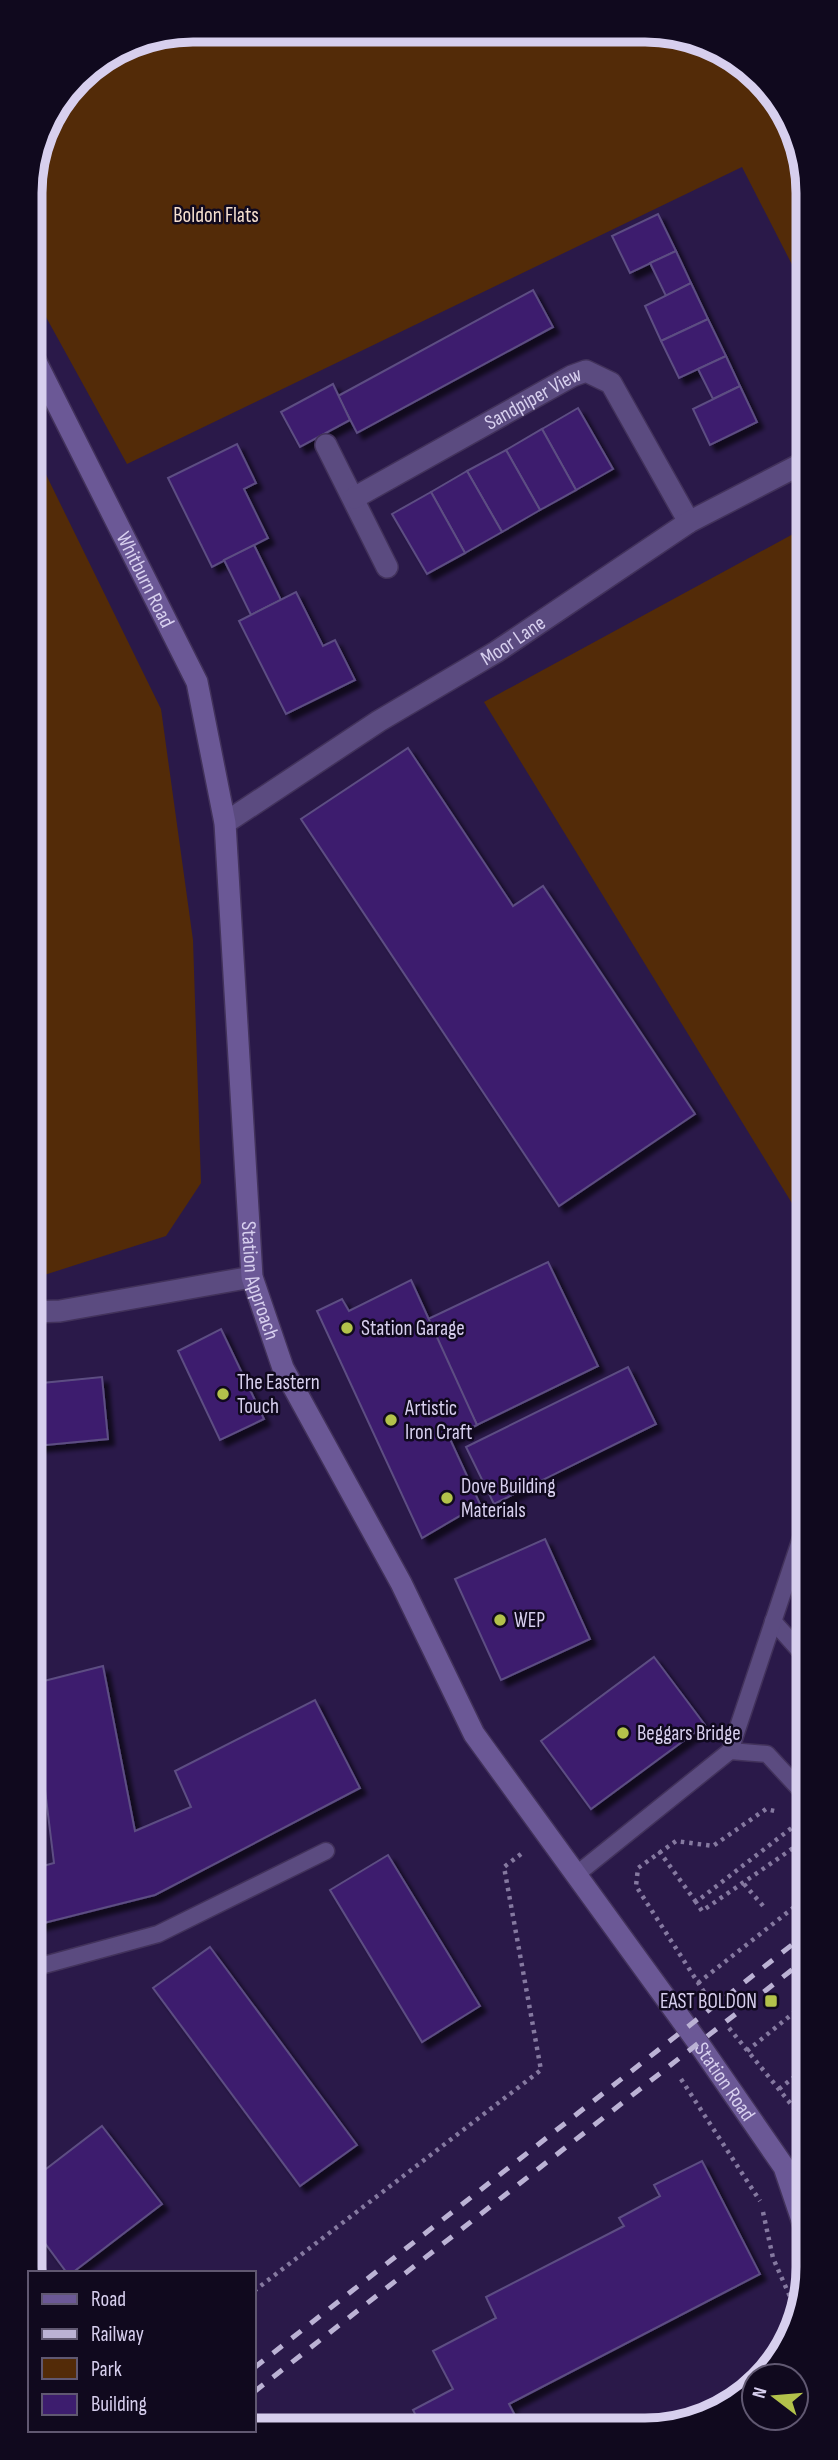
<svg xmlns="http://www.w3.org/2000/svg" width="838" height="2460" font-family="'Sofia Sans Condensed',sans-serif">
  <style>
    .green { fill: #532b08 }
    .building { fill: #3d1d6e; stroke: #5d4e83; stroke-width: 2; filter: url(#shadow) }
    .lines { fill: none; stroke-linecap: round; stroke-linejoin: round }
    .service-casing { stroke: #42325b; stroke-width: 19 }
    .minor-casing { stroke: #42325b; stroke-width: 24 }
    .tertiary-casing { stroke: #42325b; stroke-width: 24 }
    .secondary-casing { stroke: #42325b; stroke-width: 24 }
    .path { stroke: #8579a0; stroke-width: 4.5; stroke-dasharray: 3.5 5; stroke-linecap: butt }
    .service { stroke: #5b4b80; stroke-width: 16 }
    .minor { stroke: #5b4b80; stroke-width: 21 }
    .tertiary { stroke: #5b4b80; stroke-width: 21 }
    .secondary { stroke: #6b5896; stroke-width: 21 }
    .rail { stroke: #bbb2d4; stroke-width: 5; stroke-dasharray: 12 12; stroke-linecap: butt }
    .poi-dot { fill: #b3c24b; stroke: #10091e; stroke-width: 2.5 }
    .labels { text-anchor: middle; stroke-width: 5; stroke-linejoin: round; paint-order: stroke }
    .park-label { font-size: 21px; fill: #f6e0d0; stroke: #10091e }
    .street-label { font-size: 21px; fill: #d7cfee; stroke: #10091e }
    .poi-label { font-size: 21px; fill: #d7cfee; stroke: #10091e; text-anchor: start }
    .rim { fill: none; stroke: #d7cfee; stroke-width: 9 }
  </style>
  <defs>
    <filter id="shadow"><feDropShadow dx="6" dy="6" stdDeviation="2" flood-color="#0009"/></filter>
  </defs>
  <rect width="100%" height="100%" fill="#2a1949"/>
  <!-- green -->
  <g class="green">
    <polygon points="193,30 677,33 760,77 805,161 805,290 742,167 127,464 30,288 30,182 47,120 85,70 131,42"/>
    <polygon points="30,442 161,709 193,940 201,1183 166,1236 38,1277 32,1277"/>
    <polygon points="806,527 806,1226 484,702"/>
  </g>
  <!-- building -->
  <g class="building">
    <polygon points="658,214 676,251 630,273 612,236"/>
    <polygon points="676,251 691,283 666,296 650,263"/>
    <polygon points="691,283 708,319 661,341 645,306"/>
    <polygon points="533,290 553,327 357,433 338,396"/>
    <polygon points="708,319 726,356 679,378 661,341"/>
    <polygon points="726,356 740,386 713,399 698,369"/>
    <polygon points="333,384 350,420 300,447 281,412"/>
    <polygon points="740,386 757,422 710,445 693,409"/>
    <polygon points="578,408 613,469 576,490 542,429"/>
    <polygon points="542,429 576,490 540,510 506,450"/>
    <polygon points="237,444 256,483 244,489 268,538 212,567 168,478"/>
    <polygon points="506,450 540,510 502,532 467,471"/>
    <polygon points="467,471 502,532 465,553 431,492"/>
    <polygon points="431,492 465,553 427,574 392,514"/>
    <polygon points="254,545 281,600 251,615 224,560"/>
    <polygon points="296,592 323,646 335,640 355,680 286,714 239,621"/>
    <polygon points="408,748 513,906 543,886 695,1114 559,1206 301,819"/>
    <polygon points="548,1262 598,1366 477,1425 426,1320"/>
    <polygon points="411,1280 477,1425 450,1439 480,1504 422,1538 317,1311 342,1299 349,1311"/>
    <polygon points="221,1329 264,1419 220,1440 178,1351"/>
    <polygon points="628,1367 656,1424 494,1504 466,1447"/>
    <polygon points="102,1377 108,1439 36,1446 32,1384"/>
    <polygon points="545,1539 590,1639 501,1680 455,1579"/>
    <polygon points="654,1657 705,1725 591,1809 541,1741"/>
    <polygon points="103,1666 135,1831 191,1807 175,1771 315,1700 360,1788 155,1895 32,1926 32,1869 54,1863 32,1684"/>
    <polygon points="388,1855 480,2006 422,2042 330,1890"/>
    <polygon points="210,1947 357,2145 300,2186 153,1988"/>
    <polygon points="102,2126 162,2204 72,2273 67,2273 33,2227 33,2179"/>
    <polygon points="702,2161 760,2274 509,2404 521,2427 422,2427 413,2410 453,2389 433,2351 496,2318 486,2297 624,2226 619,2218 660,2196 654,2185"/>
    <polygon points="749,2386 700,2414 697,2406"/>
  </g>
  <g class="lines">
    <defs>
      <g id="service">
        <polyline points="773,1621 807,1659"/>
        <polyline points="730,1751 767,1754 807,1797"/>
        <polyline points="577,1874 730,1751 807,1520"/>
        <polyline points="33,1968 158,1934 326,1851"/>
      </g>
      <g id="minor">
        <polyline points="326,445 387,567"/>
        <path id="s1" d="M354 498 572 376 586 371 611 383 689 522"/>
        <path id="s2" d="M225 823 379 721 496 652 689 522 805 462"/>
      </g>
      <polyline id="tertiary" points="32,1312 60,1311 252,1277"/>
      <g id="secondary">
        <path id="s3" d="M30 350 197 682 225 823 252 1277 283 1368 401 1583 474 1734 699 2044 784 2167 808 2238"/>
      </g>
    </defs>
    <!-- service casing -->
    <use href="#service" class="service-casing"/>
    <!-- minor casing -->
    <use href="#minor" class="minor-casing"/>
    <!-- tertiary casing -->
    <use href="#tertiary" class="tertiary-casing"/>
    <!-- secondary casing -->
    <use href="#secondary" class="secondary-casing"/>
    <!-- path -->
    <g class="path">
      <polyline points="798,1823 807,1851"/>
      <polyline points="798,1823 696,1902 702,1911 802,1842"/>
      <polyline points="659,1851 696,1902"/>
      <polyline points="744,1884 764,1907"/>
      <polyline points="698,1983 807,1897"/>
      <polyline points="704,1992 636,1886 638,1868 676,1841 713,1846 766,1809 779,1812"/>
      <polyline points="729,2028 808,2125"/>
      <polyline points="747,2051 808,2001"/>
      <polyline points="681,2079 760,2201"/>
      <polyline points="779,2089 808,2066"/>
      <polyline points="763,2212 773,2258 795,2308"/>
      <polyline points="254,2291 541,2070 504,1867 521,1854"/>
    </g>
    <!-- service -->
    <use href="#service" class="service"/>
    <!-- minor -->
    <use href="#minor" class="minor"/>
    <!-- tertiary -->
    <use href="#tertiary" class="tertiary"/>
    <!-- secondary -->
    <use href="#secondary" class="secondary"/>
    <!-- rail -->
    <g class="rail">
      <polyline points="254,2368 807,1933"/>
      <polyline points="254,2392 807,1958"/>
    </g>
  </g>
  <!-- markers -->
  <g class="poi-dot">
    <circle cx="347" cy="1328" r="7"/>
    <circle cx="223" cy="1394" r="7"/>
    <circle cx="391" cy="1420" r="7"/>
    <circle cx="447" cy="1498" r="7"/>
    <circle cx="500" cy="1620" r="7"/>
    <circle cx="623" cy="1733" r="7"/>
    <rect x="764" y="1994" width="14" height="14" rx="3.5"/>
  </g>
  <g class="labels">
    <!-- park labels -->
    <g class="park-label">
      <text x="216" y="222">Boldon Flats</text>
    </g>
    <!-- street labels -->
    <g class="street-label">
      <text dy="7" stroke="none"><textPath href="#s1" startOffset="205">Sandpiper View</textPath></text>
      <text dy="7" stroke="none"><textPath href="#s3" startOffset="257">Whitburn Road</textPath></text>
      <text dy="7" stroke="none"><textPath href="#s2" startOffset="341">Moor Lane</textPath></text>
      <text dy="7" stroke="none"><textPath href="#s3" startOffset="975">Station Approach</textPath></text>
      <text dy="7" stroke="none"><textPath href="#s3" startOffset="1908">Station Road</textPath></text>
    </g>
    <!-- poi labels -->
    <g class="poi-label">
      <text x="361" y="1335">Station Garage</text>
      <text x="237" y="1389">The Eastern<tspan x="237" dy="24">Touch</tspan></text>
      <text x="405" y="1415">Artistic<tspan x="405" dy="24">Iron Craft</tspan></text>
      <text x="461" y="1493">Dove Building<tspan x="461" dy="24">Materials</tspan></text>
      <text x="514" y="1627">WEP</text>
      <text x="637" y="1740">Beggars Bridge</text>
      <text x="757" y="2008" text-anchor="end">EAST BOLDON</text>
    </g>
  </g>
  <!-- crop -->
  <path d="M0 0H838V2460H0ZM193 42H645A151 151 0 0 1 796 193V2267A151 151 0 0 1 645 2418H193A151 151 0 0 1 42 2267V193A151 151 0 0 1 193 42Z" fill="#10091e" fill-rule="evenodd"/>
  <path class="rim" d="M193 42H645A151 151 0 0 1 796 193V2267A151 151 0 0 1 645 2418H193A151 151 0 0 1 42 2267V193A151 151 0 0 1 193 42Z"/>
  <!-- legend -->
  <rect x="28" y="2271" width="228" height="161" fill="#10091e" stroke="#605871" stroke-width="2"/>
  <rect x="42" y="2294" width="35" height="10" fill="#6b5896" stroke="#605871" stroke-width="2"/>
  <text x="91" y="2306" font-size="21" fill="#d7cfee">Road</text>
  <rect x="42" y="2329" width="35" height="10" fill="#bbb2d4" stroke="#605871" stroke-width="2"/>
  <text x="91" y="2341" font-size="21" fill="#d7cfee">Railway</text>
  <rect x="42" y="2358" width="35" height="21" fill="#532b08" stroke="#605871" stroke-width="2"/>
  <text x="91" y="2376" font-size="21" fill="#d7cfee">Park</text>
  <rect x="42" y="2394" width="35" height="21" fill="#3d1d6e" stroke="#605871" stroke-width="2"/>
  <text x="91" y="2411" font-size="21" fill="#d7cfee">Building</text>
  <!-- north arrow -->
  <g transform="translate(775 2397) rotate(286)"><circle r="33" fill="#10091e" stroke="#605871" stroke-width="2"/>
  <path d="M0-5L12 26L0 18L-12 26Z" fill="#b3c24b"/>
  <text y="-10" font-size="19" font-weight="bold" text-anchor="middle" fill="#d7cfee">N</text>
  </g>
</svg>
